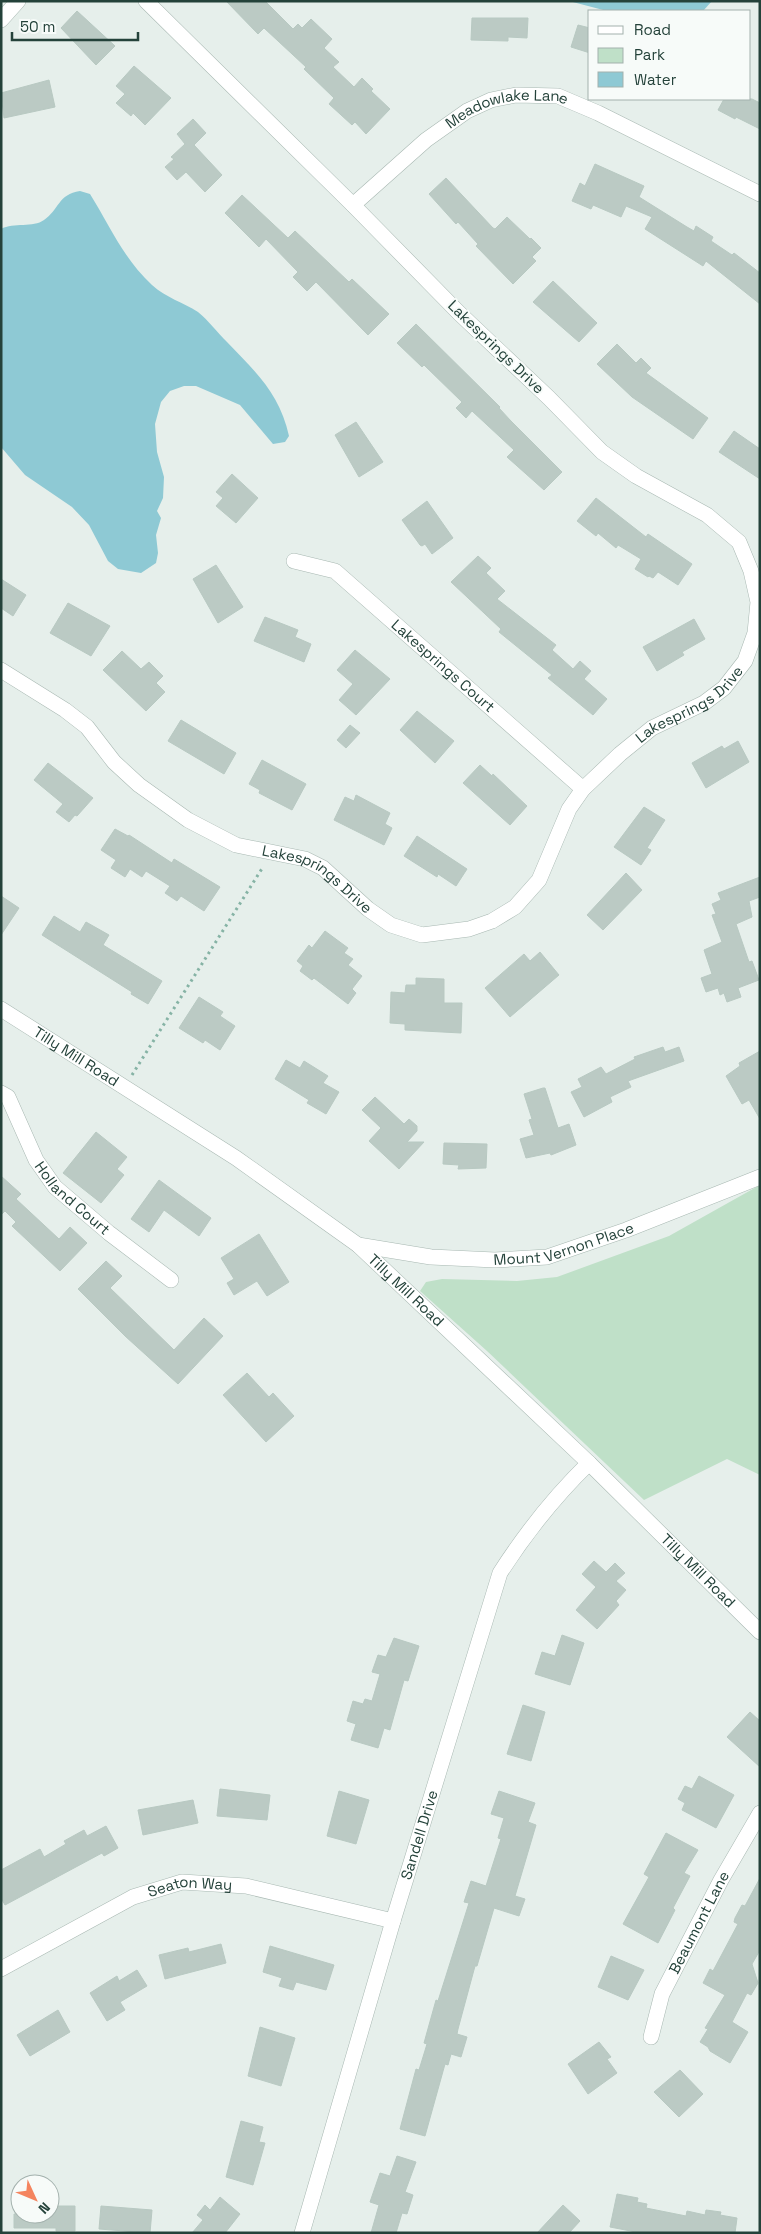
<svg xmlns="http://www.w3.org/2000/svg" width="761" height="2234" font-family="'Space Grotesk',sans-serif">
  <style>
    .green { fill: #bfe0c8 }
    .water { fill: #8ec9d4 }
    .building { fill: #bbcac4; stroke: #b8c9c2 }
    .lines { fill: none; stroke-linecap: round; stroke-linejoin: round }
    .minor-casing { stroke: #a8b8b2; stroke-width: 16 }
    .path { stroke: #86b3a5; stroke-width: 3; stroke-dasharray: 2.5 4; stroke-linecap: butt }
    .minor { stroke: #fff; stroke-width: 15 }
    .labels { text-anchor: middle; stroke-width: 4; stroke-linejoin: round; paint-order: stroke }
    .street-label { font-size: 15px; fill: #24423a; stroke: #f7fbf9 }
  </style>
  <rect width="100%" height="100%" fill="#e6efeb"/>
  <!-- green -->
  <polygon class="green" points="760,1185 760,1475 727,1459 644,1500 487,1351 420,1291 426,1282 442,1279 517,1281 557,1277 669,1236"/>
  <!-- water -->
  <g class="water">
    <polygon points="569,1 712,1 703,11 607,11"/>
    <path d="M80 191 90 194C110 226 123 258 152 285 166 298 183 302 198 312 208 320 218 333 227 342 256 372 280 394 289 436L285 442 273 444 240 405 196 386H184L170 391 161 402 155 424 157 452 164 477 163 498 157 511 161 518 156 535 158 553 156 563 141 573 118 569 108 561 89 525 72 507 25 475 1 447V229C14 222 33 228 44 220 59 210 58 194 80 191Z"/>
  </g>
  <!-- building -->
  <g class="building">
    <polygon points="226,1 265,1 293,29 298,24 302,28 311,19 332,39 324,48 339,62 333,67 354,87 362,78 373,89 371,91 390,109 366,134 355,122 352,125 329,104 334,98 304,69 306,67 264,28 258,34"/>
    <polygon points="77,11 115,46 96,65 61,28"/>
    <polygon points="472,18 528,18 527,38 508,37 508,41 471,40"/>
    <polygon points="578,25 590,28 590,53 571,47"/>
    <polygon points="134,66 171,98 145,125 133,113 131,116 116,103 125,94 116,86"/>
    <polygon points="49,80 55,107 4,118 1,93"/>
    <polygon points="724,99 752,99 760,103 760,129 736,117 735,119 718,110"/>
    <polygon points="193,119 206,133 194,145 222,175 205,192 186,172 177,180 165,167 174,159 171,157 185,144 177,134"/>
    <polygon points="595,164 644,186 639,197 687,227 694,231 696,226 713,237 711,241 732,255 734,253 760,273 760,304 706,261 703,266 645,229 652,217 626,206 621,217 593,205 591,209 572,201 580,183 585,186"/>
    <polygon points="446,178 493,228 495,229 507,217 530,239 531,238 541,248 532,257 536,261 513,284 476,246 478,244 458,222 456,224 429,194"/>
    <polygon points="242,195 288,238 295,231 349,282 352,279 389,314 368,335 316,282 307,291 293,277 298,272 266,239 259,247 225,213"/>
    <polygon points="553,281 597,323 579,342 533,302"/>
    <polygon points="416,324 500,407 499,408 511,421 562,472 544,490 507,457 514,450 472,411 466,418 456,408 462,402 424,365 422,367 397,343"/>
    <polygon points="617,344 636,363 641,358 651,368 646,373 708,418 693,439 632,397 597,364"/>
    <polygon points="356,422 383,462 359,477 335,435"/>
    <polygon points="734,431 760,449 760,479 719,452"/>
    <polygon points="232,474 258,498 236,523 216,506 223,498 216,492"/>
    <polygon points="596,498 646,537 648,534 692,564 678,585 658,572 653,578 649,576 648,577 635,569 641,559 618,545 616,548 598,533 596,536 577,521"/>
    <polygon points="427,501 453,538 432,554 425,544 422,546 420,545 402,520"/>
    <polygon points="478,556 491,568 486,573 505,591 497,599 556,645 552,650 573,669 580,661 591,671 584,679 607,699 593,715 548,678 552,675 499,632 501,629 451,582"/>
    <polygon points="216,565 243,607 218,623 193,579"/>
    <polygon points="1,579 26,595 13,616 1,608"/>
    <polygon points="68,603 110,626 91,656 50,633"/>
    <polygon points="265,617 298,630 295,637 311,644 304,662 254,641"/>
    <polygon points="694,619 705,639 682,652 684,655 657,671 643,647"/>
    <polygon points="355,650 390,679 356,715 339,700 353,684 337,670"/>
    <polygon points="122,651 141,669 149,662 163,676 156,683 165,692 146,711 103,670"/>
    <polygon points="417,711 454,741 435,763 400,730"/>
    <polygon points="181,720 236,753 224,774 168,741"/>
    <polygon points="350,725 360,733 346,748 337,740"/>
    <polygon points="738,741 749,762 706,788 692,763 722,746 724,749"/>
    <polygon points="262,760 306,784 292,810 259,793 260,790 249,784"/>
    <polygon points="48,763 93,798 77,816 75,815 69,822 56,812 63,804 34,780"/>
    <polygon points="480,765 492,776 493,774 527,806 510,825 463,783"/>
    <polygon points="356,795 390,813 385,824 392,828 384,845 334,820 345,797 354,801"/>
    <polygon points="644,807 665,820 647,848 651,850 641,865 614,847"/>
    <polygon points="115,829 128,836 129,835 172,863 174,859 220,887 204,911 181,896 177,901 165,893 170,886 146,871 142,877 130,869 125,877 111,868 116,860 101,850"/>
    <polygon points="417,836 467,869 456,886 438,874 437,877 404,856"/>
    <polygon points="626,873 642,890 603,930 587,915"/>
    <polygon points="760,877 760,897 749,901 752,917 736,924 749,962 752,961 759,980 738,988 741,997 727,1002 724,993 720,995 718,988 706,992 701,978 712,974 704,950 722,942 712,915 716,914 712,904 721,900 718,893"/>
    <polygon points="1,896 19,908 1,935"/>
    <polygon points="54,916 80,932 86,922 109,935 103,945 162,981 148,1004 131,994 132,992 42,935"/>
    <polygon points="325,931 348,948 344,953 353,959 348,965 362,976 352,989 356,993 348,1004 314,978 312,980 300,971 303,966 297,961 309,945 312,948"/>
    <polygon points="540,952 559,975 510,1017 485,988 524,954 530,961"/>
    <polygon points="416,978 444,979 444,1003 462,1003 461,1033 405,1030 405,1024 390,1023 391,992 405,993 406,985 416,985"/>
    <polygon points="199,997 223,1012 220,1016 235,1026 220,1050 205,1040 203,1043 179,1028"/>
    <polygon points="663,1047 665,1052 679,1047 684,1061 628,1081 631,1087 610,1097 612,1102 584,1117 571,1092 582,1087 578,1079 601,1067 606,1074 635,1059 634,1057"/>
    <polygon points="760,1051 760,1119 749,1100 742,1104 726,1076 740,1066 739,1063"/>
    <polygon points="286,1060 300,1068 304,1061 328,1076 323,1083 339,1092 326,1114 307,1103 309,1100 275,1079"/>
    <polygon points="543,1088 545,1088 558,1128 569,1124 576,1145 551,1155 550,1153 526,1158 520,1139 534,1135 529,1120 532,1119 524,1094"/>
    <polygon points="375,1097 404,1124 409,1119 417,1126 417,1131 407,1142 424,1142 399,1169 369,1141 381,1128 362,1110"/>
    <polygon points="96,1132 127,1157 117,1169 124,1175 101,1203 63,1173"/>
    <polygon points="444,1143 487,1144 486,1168 458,1169 459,1165 443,1164"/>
    <polygon points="1,1176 21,1194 16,1199 59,1239 70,1227 87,1243 60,1271 12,1226 16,1222 5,1211 1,1215"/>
    <polygon points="159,1180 211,1218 199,1236 164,1210 149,1232 131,1219"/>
    <polygon points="259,1234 289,1282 267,1296 257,1281 234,1295 227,1283 234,1279 221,1258"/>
    <polygon points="106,1261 122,1276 110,1288 174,1350 204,1318 223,1336 178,1384 125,1336 78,1289"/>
    <polygon points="247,1373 269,1397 273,1393 294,1416 266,1442 223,1395"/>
    <polygon points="594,1561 606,1572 615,1563 625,1573 616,1581 626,1590 616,1601 619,1605 597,1629 576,1610 596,1587 582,1574"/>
    <polygon points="562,1635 584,1643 570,1685 535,1674 542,1652 555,1656"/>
    <polygon points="394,1638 419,1646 408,1681 404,1680 390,1730 384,1728 378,1748 351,1740 356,1724 347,1721 353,1701 363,1704 365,1699 372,1701 380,1674 372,1672 378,1655 386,1657"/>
    <polygon points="523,1705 545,1712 531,1761 507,1754"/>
    <polygon points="750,1712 760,1721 760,1767 727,1737"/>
    <polygon points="699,1776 734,1795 716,1828 682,1810 685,1803 678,1799 685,1786 692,1789"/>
    <polygon points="220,1789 270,1795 267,1820 217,1816"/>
    <polygon points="339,1791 369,1800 356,1844 327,1836"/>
    <polygon points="499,1791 535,1803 528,1822 536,1825 515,1896 525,1899 519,1916 494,1908 477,1966 475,1966 458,2029 457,2034 467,2037 461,2057 451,2054 448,2065 445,2064 425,2136 400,2129 416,2069 419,2070 427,2044 424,2043 436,2000 438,2001 469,1903 464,1902 471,1881 486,1886 501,1839 498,1838 504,1818 491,1814"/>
    <polygon points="193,1800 198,1823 143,1835 138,1810"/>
    <polygon points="106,1826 118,1848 104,1856 102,1853 5,1905 1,1898 1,1870 40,1849 44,1857 66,1844 64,1841 84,1830 87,1836"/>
    <polygon points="666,1833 698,1850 684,1873 690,1876 673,1908 675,1910 658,1943 623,1924 649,1877 644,1874"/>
    <polygon points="760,1878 760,1950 752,1964 758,1983 751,1995 747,1993 732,2022 748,2032 730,2063 710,2051 708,2047 700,2042 708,2029 705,2028 725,1995 703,1983 710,1969 713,1971 738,1924 734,1922 735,1918 742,1905 745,1906"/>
    <polygon points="221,1944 226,1963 165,1979 159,1955 188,1948 189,1952"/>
    <polygon points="270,1946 334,1965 326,1990 296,1982 293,1990 279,1986 282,1978 263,1972"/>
    <polygon points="611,1956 644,1970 628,2000 598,1987"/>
    <polygon points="137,1970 147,1986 120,2002 125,2010 107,2021 90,1993 117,1976 119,1981"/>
    <polygon points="58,2010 70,2032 30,2056 17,2035"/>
    <polygon points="260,2027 295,2038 281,2086 248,2076"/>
    <polygon points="599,2042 611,2057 607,2059 617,2073 588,2094 568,2064"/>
    <polygon points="680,2070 703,2094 679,2117 654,2092"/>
    <polygon points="241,2121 263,2127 259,2142 265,2143 253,2185 226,2177"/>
    <polygon points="397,2156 416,2162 405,2192 413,2195 407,2214 402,2213 396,2233 371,2233 379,2205 370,2202 380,2173 390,2176"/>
    <polygon points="617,2194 638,2198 637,2202 647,2204 646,2208 686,2216 687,2211 705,2215 706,2210 721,2212 720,2215 737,2218 735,2233 641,2233 610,2227"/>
    <polygon points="220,2197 240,2214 225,2233 192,2233 203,2220 197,2215 205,2205 210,2210"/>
    <polygon points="563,2205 580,2221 569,2233 537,2233"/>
    <polygon points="50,2206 75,2206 75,2231 56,2231 56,2228 14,2228 14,2214 50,2214"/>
    <polygon points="101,2206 152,2210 150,2233 99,2229"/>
  </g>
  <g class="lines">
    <defs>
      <g id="minor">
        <polyline points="1,20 18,1"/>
        <path id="s1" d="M353 205 426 140 467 111 491 100 516 95 558 96 598 113 760 194"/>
        <path id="s2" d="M294 561 335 571 583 789"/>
        <path id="s3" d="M1 670 65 710 87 727 114 762 139 785 188 820 236 845 305 859 323 868 368 909 391 925 422 935 469 929 492 921 515 907 539 880 569 809 583 789 620 754 652 728 704 703 724 688 745 661 755 633 758 602 751 571 739 542 707 515 636 476 602 452 549 398 459 313 353 205 146 1"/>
        <path id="s4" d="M1 1009 236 1158 358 1245 589 1463 760 1632"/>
        <path id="s5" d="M1 1093 8 1097 36 1160 55 1187 109 1233 171 1280"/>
        <path id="s6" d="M358 1245 431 1257 495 1260 547 1257 626 1230 760 1177"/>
        <path id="s7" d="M1 1969 133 1897 182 1882 246 1886 393 1921"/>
        <path id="s8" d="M651 2037 662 1994 721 1880 760 1813"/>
        <path id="s9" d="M302 2233 393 1921 500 1573C527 1531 553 1498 589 1463"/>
      </g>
    </defs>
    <!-- minor casing -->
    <use href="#minor" class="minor-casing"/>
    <!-- path -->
    <polyline class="path" points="132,1075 263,867"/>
    <!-- minor -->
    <use href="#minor" class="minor"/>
  </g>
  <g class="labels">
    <!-- street labels -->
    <g class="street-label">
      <text dy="5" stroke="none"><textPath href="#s1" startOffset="188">Meadowlake Lane</textPath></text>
      <text transform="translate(496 347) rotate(44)" y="5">Lakesprings Drive</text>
      <text dy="5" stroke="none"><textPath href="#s2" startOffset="186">Lakesprings Court</textPath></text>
      <text dy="5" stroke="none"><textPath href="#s3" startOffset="881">Lakesprings Drive</textPath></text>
      <text dy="5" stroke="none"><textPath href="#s3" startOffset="386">Lakesprings Drive</textPath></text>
      <text dy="5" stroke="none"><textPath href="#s4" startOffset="89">Tilly Mill Road</textPath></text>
      <text dy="5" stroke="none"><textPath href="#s5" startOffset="130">Holland Court</textPath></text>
      <text dy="5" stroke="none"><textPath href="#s6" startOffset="209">Mount Vernon Place</textPath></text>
      <text dy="5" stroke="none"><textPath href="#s4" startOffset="494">Tilly Mill Road</textPath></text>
      <text dy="5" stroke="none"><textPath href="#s4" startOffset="899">Tilly Mill Road</textPath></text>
      <text dy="5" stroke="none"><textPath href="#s9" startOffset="415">Sandell Drive</textPath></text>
      <text dy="5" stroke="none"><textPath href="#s7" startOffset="209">Seaton Way</textPath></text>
      <text dy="5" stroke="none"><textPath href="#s8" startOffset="125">Beaumont Lane</textPath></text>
    </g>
  </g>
  <!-- border -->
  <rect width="761" height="2234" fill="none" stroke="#24423a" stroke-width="5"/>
  <!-- legend -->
  <rect x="588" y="10" width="162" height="90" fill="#f7fbf9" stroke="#a3b1ad"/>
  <rect x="598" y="26" width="25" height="8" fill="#ffffff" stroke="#a3b1ad"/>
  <text x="634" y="35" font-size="15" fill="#24423a">Road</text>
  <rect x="598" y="48" width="25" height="15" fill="#bfe0c8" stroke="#a3b1ad"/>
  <text x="634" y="60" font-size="15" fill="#24423a">Park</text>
  <rect x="598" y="72" width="25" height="15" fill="#8ec9d4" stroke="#a3b1ad"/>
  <text x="634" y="85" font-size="15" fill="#24423a">Water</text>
  <!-- north arrow -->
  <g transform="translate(35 2199) rotate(134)"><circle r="24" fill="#f7fbf9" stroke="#a3b1ad"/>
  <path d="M0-4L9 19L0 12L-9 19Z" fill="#f4845f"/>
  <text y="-8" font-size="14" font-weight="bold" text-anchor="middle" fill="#24423a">N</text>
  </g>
  <!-- scale -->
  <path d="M12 32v8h126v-8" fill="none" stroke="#24423a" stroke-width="2.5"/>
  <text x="20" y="32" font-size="15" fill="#24423a" stroke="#f7fbf9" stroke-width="4" paint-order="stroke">50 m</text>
</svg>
